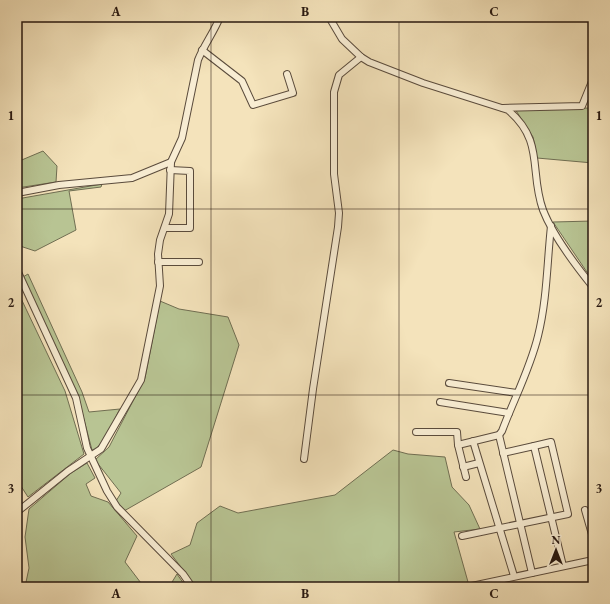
<svg xmlns="http://www.w3.org/2000/svg" width="610" height="604" font-family="'EB Garamond',serif">
  <style>
    .green { fill: #b8c493; stroke: #706e52 }
    .lines { fill: none; stroke-linecap: round; stroke-linejoin: round }
    .minor-casing { stroke: #5a4b3c; stroke-width: 8 }
    .minor { stroke: #f8edd3; stroke-width: 6 }
    .grid { fill: none; stroke: #271811; stroke-width: 1; stroke-opacity: 0.55 }
    .neatline { fill: none; stroke: #271811; stroke-width: 1.5 }
    .grid-label { font-size: 13px; text-anchor: middle; font-weight: bold; fill: #271811 }
  </style>
  <rect width="100%" height="100%" fill="#f4e3bb"/>
  <filter id="stains"><feTurbulence type="fractalNoise" baseFrequency=".005" numOctaves="4"/><feColorMatrix values="0 0 0 0 .2 0 0 0 0 .09 0 0 0 0 .02 0 0 0 .5 -.17"/></filter>
  <radialGradient id="worn" r=".72"><stop offset=".6" stop-color="#630" stop-opacity="0"/><stop offset="1" stop-color="#630" stop-opacity=".3"/></radialGradient>
  <!-- green -->
  <g class="green">
    <polygon points="593,108 593,163 537,158 533,137 515,109"/>
    <polygon points="43,151 57,166 56,182 17,188 17,162"/>
    <polygon points="102,184 101,187 69,191 76,230 35,251 17,245 17,199"/>
    <polygon points="593,221 593,281 553,222"/>
    <path d="M28 274 82 392 89 412 120 409C113 421 105 446 92 450L78 397 23 277Z"/>
    <polygon points="17,290 65,391 84,454 28,497 17,480"/>
    <polygon points="160,301 179,309 228,317 239,345 201,467 124,511 116,501 121,493 95,460 109,447 145,378"/>
    <polygon points="393,450 408,454 445,457 452,487 469,505 480,529 454,532 468,582 446,587 196,587 171,554 190,545 197,523 220,506 238,513 335,495"/>
    <polygon points="87,463 95,478 86,484 91,496 108,502 137,536 125,562 144,587 25,587 29,568 25,537 29,509 71,473"/>
    <polygon points="177,574 186,587 169,587"/>
  </g>
  <g class="lines">
    <defs>
      <g id="minor">
        <path d="M329 17 342 39 361 57 369 62 423 83 508 110C545 141 529 172 543 210 553 236 576 266 593 287"/>
        <polyline points="202,50 242,81 253,105 293,93 287,74"/>
        <polyline points="503,108 582,106 593,79"/>
        <polyline points="17,193 59,185 132,178 171,162"/>
        <polyline points="165,228 190,228 190,171 170,170"/>
        <polyline points="158,262 199,262"/>
        <polyline points="17,270 76,398 87,448 107,491 117,507 183,574 192,587"/>
        <polyline points="449,383 517,393"/>
        <polyline points="440,402 509,413"/>
        <polyline points="416,432 457,432 458,445 466,477"/>
        <polyline points="499,435 532,573"/>
        <polyline points="473,441 514,576"/>
        <path d="M458 445 499 435 502 431C514 399 530 369 538 336 547 300 547 263 551 226"/>
        <polyline points="503,453 534,446 563,566"/>
        <polyline points="304,459 313,389 338,227 339,213 334,174 334,92 339,75 361,57"/>
        <polyline points="463,467 479,463"/>
        <polyline points="585,510 593,538"/>
        <path d="M17 512 68 471 101 449 141 380 160 286 158 254 160 240 169 214 171 162 182 138 198 60C204 45 214 32 220 17"/>
        <polyline points="462,536 568,514 551,442 534,446"/>
        <polyline points="467,587 593,560"/>
      </g>
    </defs>
    <!-- minor casing -->
    <use href="#minor" class="minor-casing"/>
    <!-- minor -->
    <use href="#minor" class="minor"/>
  </g>
  <!-- grid -->
  <path class="grid" d="M211 17V587M399 17V587M17 209H593M17 395H593"/>
  <!-- margin -->
  <rect width="610" height="604" fill="none" stroke="#f4e3bb" stroke-width="44"/>
  <!-- north arrow -->
  <g transform="translate(556 550)" stroke="#f8edd3" stroke-width="3" paint-order="stroke">
  <path d="M0-3L7 15L0 10L-7 15Z" fill="#271811"/>
  <text y="-6" font-size="11" font-weight="bold" text-anchor="middle" fill="#271811">N</text>
  </g>
  <rect x="22" y="22" width="566" height="560" class="neatline"/>
  <g class="grid-label">
    <text x="116" y="16">A</text>
    <text x="305" y="16">B</text>
    <text x="494" y="16">C</text>
    <text x="11" y="120">1</text>
    <text x="599" y="120">1</text>
    <text x="11" y="307">2</text>
    <text x="599" y="307">2</text>
    <text x="11" y="493">3</text>
    <text x="599" y="493">3</text>
    <text x="116" y="598">A</text>
    <text x="305" y="598">B</text>
    <text x="494" y="598">C</text>
  </g>
  <rect width="100%" height="100%" filter="url(#stains)"/>
  <rect width="100%" height="100%" fill="url(#worn)"/>
</svg>
